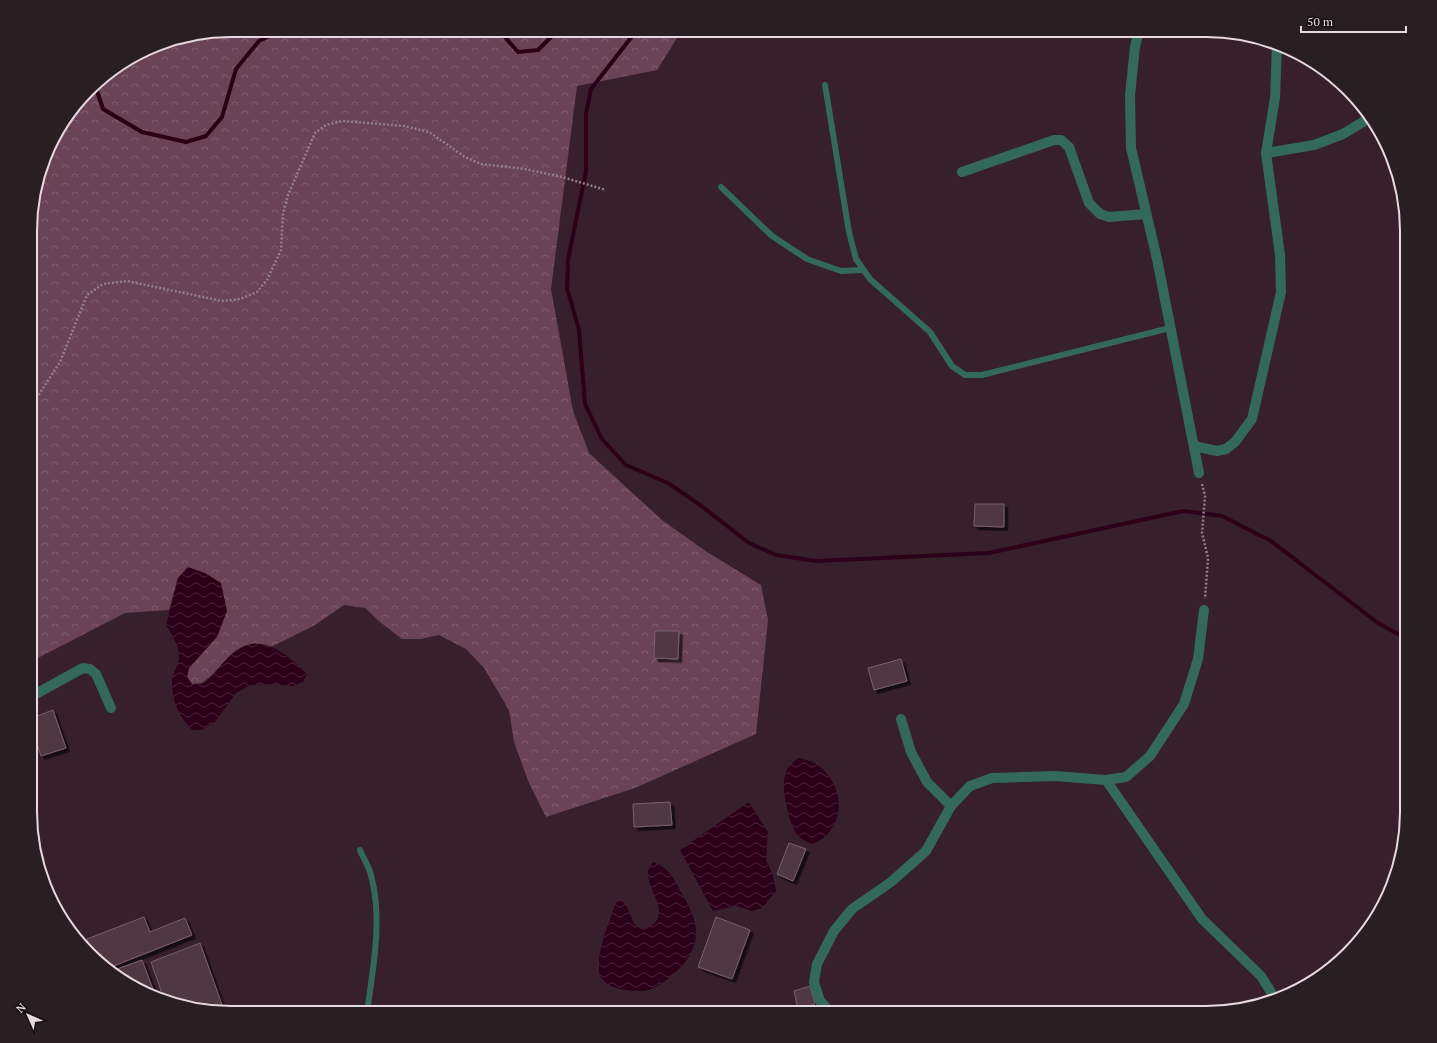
<svg xmlns="http://www.w3.org/2000/svg" width="1437" height="1043" font-family="'PT Serif',serif">
  <style>
    .forest { fill: url(#forest-crowns) }
    .water { fill: url(#water-waves) }
    .lines { fill: none; stroke-linecap: round; stroke-linejoin: round }
    .stream { stroke: #2c0019; stroke-width: 4 }
    .building { fill: #503843; stroke: #7a5f6b; filter: url(#shadow) }
    .path { stroke: #927f88; stroke-width: 2.5; stroke-dasharray: 2 2; stroke-linecap: butt }
    .lane { stroke: #33695b; stroke-width: 6 }
    .street { stroke: #33695b; stroke-width: 10 }
    .rim { fill: none; stroke: #e8d8df; stroke-width: 2 }
  </style>
  <defs>
    <pattern id="forest-crowns" width="20" height="18" patternUnits="userSpaceOnUse"><rect width="20" height="18" fill="#6b4356"/><path d="M2 6a3 3 0 1 1 6 0M12 15a3 3 0 1 1 6 0" fill="none" stroke="#805d6e"/></pattern>
    <pattern id="water-waves" width="16" height="10" patternUnits="userSpaceOnUse"><rect width="16" height="10" fill="#2c0019"/><path d="M0 5q4-4 8 0t8 0" fill="none" stroke="#4b243a"/></pattern>
    <filter id="shadow"><feDropShadow dx="3.5" dy="3.5" stdDeviation="0" flood-color="#0009"/></filter>
  </defs>
  <rect width="100%" height="100%" fill="#37202b"/>
  <!-- forest -->
  <polygon class="forest" points="231,30 682,30 657,70 577,86 551,289 573,411 589,453 626,487 662,520 707,552 761,585 768,620 756,734 635,788 546,817 529,783 514,742 509,710 484,668 466,649 439,635 421,639 402,639 380,622 365,608 344,605 315,625 271,647 254,643 226,660 213,674 202,683 192,684 187,677 189,668 200,655 178,578 169,610 125,613 32,661 32,205 51,142 98,80 154,45"/>
  <!-- water -->
  <g class="water">
    <path d="M188 567 205 573 221 583 227 611 217 637 189 668 187 677 192 684C195 684 198 684 201 684 209 682 218 668 224 662 254 627 280 648 307 674L303 682 293 686 273 684 251 685 236 693 215 722 202 730H192C179 717 171 699 172 680 173 672 179 665 179 656 179 645 171 634 166 625L178 578Z"/>
    <path d="M798 758C803 759 809 760 813 762 837 776 848 808 830 831 826 837 819 841 813 844 806 842 800 839 796 833 788 820 779 783 787 769 790 765 795 761 798 758Z"/>
    <polygon points="749,802 768,832 766,860 773,875 776,891 762,908 752,911 736,906 713,911 680,850"/>
    <path d="M653 862C669 868 673 877 681 892 687 903 695 916 696 929 698 952 680 971 662 983 658 985 655 988 651 989 643 993 617 990 609 985 605 983 602 978 599 975V956L604 936 616 902 622 901C624 903 626 906 628 909 633 919 631 925 644 930 677 915 646 893 648 871 649 868 651 865 653 862Z"/>
  </g>
  <g class="lines">
    <!-- stream -->
    <g class="stream">
      <polyline points="501,30 504,36 518,52 538,50 558,30"/>
      <polyline points="637,30 591,89 586,114 586,171 568,260 567,288 579,330 585,404 602,439 626,465 668,483 700,505 749,543 776,555 816,561 989,553 1183,511 1222,516 1271,541 1378,623 1407,639"/>
      <polyline points="95,85 103,109 142,132 186,142 206,136 222,117 236,69 259,41 282,30"/>
    </g>
  </g>
  <!-- building -->
  <g class="building">
    <polygon points="975,504 1004,504 1004,527 974,526"/>
    <polygon points="655,631 679,631 678,659 654,658"/>
    <polygon points="901,659 907,681 874,690 868,668"/>
    <polygon points="53,710 66,748 41,756 32,728 32,718"/>
    <polygon points="670,802 672,825 634,827 633,804"/>
    <polygon points="789,843 806,849 793,881 777,874"/>
    <polygon points="144,917 150,932 185,918 192,935 106,969 92,953 87,939"/>
    <polygon points="716,917 750,930 732,979 698,967"/>
    <polygon points="200,943 225,1013 218,1013 165,1002 151,962"/>
    <polygon points="142,960 156,997 109,972"/>
    <polygon points="810,986 815,1004 798,1009 794,991"/>
  </g>
  <g class="lines">
    <!-- path -->
    <g class="path">
      <polyline points="32,405 60,362 87,295 103,284 127,281 222,301 240,299 257,292 267,280 281,250 283,213 288,195 315,133 326,125 342,121 404,126 429,132 465,157 481,164 525,169 562,177 606,190"/>
      <polyline points="1202,484 1205,496 1202,533 1208,558 1205,599"/>
    </g>
    <!-- lane -->
    <g class="lane">
      <polyline points="825,85 849,232 856,259 870,279 930,332 952,366 965,375 982,375 1170,328"/>
      <polyline points="721,187 772,236 807,259 841,271 863,270"/>
      <path d="M360 850C363 858 369 866 371 875 383 920 373 967 367 1013"/>
    </g>
    <!-- street -->
    <g class="street">
      <polyline points="1139,30 1135,47 1130,95 1131,148 1157,259 1199,473"/>
      <polyline points="1266,153 1314,145 1343,134 1371,117"/>
      <polyline points="962,172 1054,140 1061,140 1069,147 1089,203 1100,214 1109,217 1146,214"/>
      <polyline points="1405,287 1407,286"/>
      <polyline points="1194,446 1217,451 1226,449 1235,442 1252,419 1281,292 1280,255 1266,153 1275,98 1277,44"/>
      <polyline points="32,696 83,668 90,669 96,674 111,708"/>
      <polyline points="901,719 911,752 927,782 951,806"/>
      <polyline points="1106,780 1202,919 1261,976 1272,994 1272,1001"/>
      <polyline points="831,1013 820,1001 814,982 817,964 834,931 852,909 891,882 926,851 951,806 970,786 992,778 1055,776 1106,780 1126,777 1150,756 1184,704 1198,659 1204,610"/>
    </g>
  </g>
  <!-- crop -->
  <path d="M0 0H1437V1043H0ZM231 37H1206A194 194 0 0 1 1400 231V812A194 194 0 0 1 1206 1006H231A194 194 0 0 1 37 812V231A194 194 0 0 1 231 37Z" fill="#291e22" fill-rule="evenodd"/>
  <path class="rim" d="M231 37H1206A194 194 0 0 1 1400 231V812A194 194 0 0 1 1206 1006H231A194 194 0 0 1 37 812V231A194 194 0 0 1 231 37Z"/>
  <!-- north arrow -->
  <g transform="translate(28 1015) rotate(315)" stroke="#180e12" stroke-width="3" paint-order="stroke">
  <path d="M0-3L7 15L0 10L-7 15Z" fill="#e8d8df"/>
  <text y="-6" font-size="11" font-weight="bold" text-anchor="middle" fill="#e8d8df">N</text>
  </g>
  <!-- scale -->
  <path d="M1301 26v6h105v-6" fill="none" stroke="#e8d8df" stroke-width="2"/>
  <text x="1307" y="26" font-size="12" fill="#e8d8df" stroke="#180e12" stroke-width="3" paint-order="stroke">50 m</text>
</svg>
